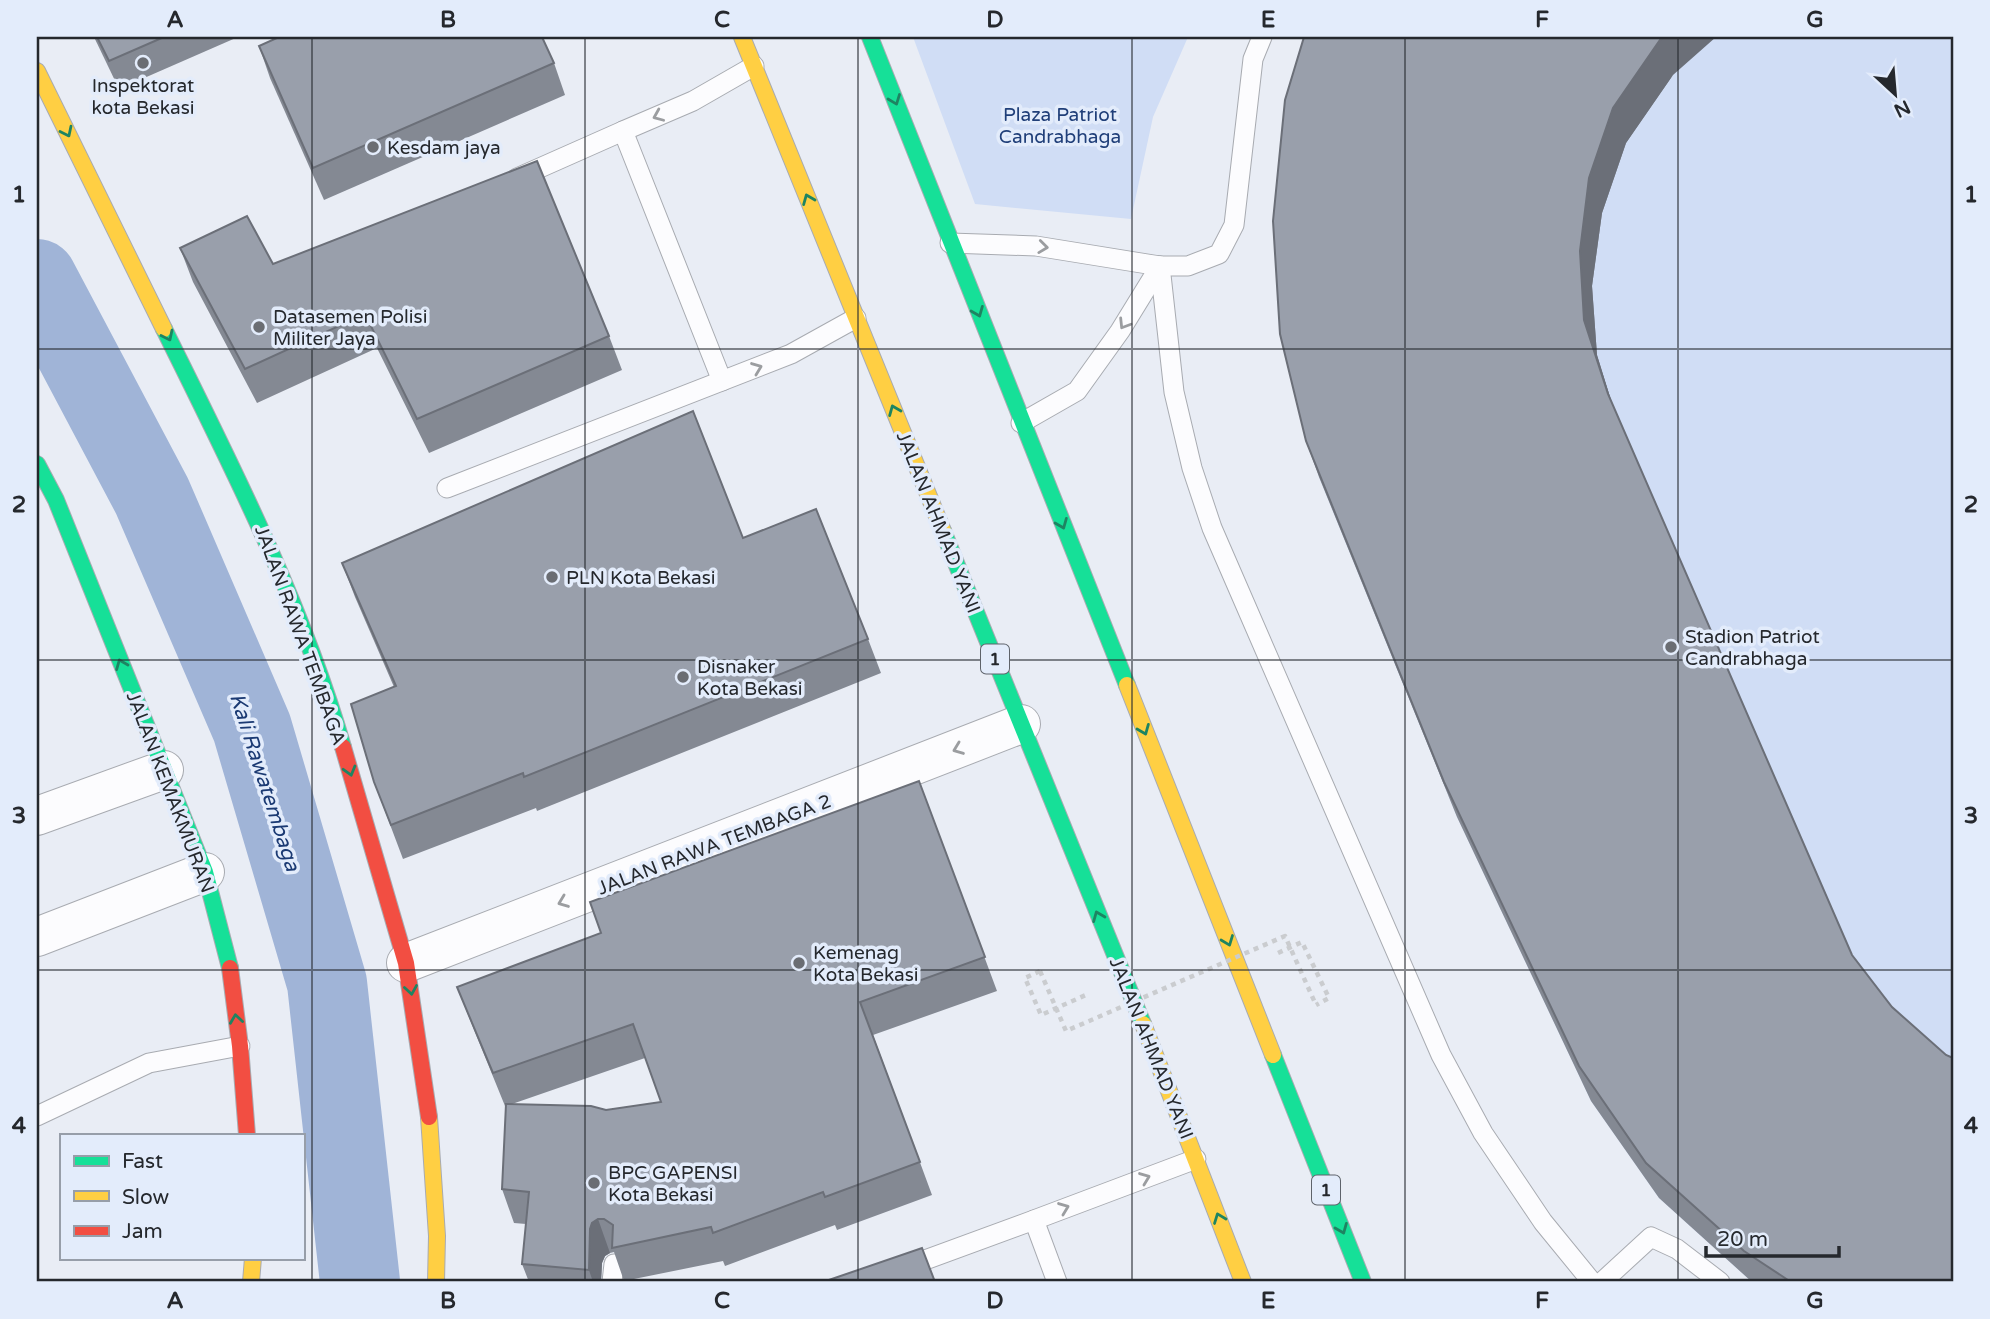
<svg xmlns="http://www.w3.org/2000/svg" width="1990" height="1319" font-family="'Varela Round',sans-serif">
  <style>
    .green { fill: #d0ddf5 }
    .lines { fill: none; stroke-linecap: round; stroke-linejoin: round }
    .river { stroke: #a0b4d7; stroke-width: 80 }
    .lane-casing { stroke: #a8abb1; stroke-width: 21 }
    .street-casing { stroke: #a8abb1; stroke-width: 40 }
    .fast-casing { stroke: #a8abb1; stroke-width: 18 }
    .slow-casing { stroke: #a8abb1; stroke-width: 18 }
    .jam-casing { stroke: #a8abb1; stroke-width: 18 }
    .path { stroke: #cacccf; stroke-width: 4.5; stroke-dasharray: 5 5; stroke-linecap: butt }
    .lane { stroke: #fcfcfe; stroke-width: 19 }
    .street { stroke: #fcfcfe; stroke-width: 38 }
    .fast { stroke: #16e098; stroke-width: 16 }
    .slow { stroke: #ffcf43; stroke-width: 16 }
    .jam { stroke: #f24e42; stroke-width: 16 }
    .path-bridge { stroke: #cacccf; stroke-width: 4.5; stroke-dasharray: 5 5; stroke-linecap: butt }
    .wall { fill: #848993; fill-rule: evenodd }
    .shaded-wall { fill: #6b6f78 }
    .building { fill: #999fab; stroke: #6b6f78; stroke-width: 2 }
    .oneway { stroke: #1e8462 }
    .oneway2 { stroke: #9b9da0 }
    .grid { fill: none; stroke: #25282d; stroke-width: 2; stroke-opacity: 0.55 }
    .poi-dot { fill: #6a6d73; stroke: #e3ecfb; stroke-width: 2.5 }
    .labels { text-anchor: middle; stroke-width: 7; stroke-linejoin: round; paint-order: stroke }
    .shield { fill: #e3ecfb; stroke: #5e636b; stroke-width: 2 }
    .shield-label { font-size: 18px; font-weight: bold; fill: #25282d }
    .poi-label { font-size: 19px; fill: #25282d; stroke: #e3ecfb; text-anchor: start }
    .park-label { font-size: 19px; fill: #203f79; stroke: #e3ecfb }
    .street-label { font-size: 19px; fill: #25282d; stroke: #e3ecfb }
    .water-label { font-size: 21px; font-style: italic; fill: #1b3a73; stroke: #e3ecfb }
    .neatline { fill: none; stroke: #25282d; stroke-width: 2.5 }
    .grid-label { font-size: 23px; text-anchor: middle; font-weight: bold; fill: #25282d }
  </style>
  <rect width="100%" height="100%" fill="#e9edf5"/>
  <!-- green -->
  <g class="green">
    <polygon points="913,37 1188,37 1153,117 1131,219 975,204"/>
    <polygon points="1328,37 1953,37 1953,1282 1752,1282 1659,1198 1591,1101 1457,817 1319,477 1293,369"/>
  </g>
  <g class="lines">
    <!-- river -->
    <polyline class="river" points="37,279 152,496 252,728 327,983 360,1282"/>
    <defs>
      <g id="lane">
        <polyline points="623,131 693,101 754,66"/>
        <polyline points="517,178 623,131 722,381"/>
        <polyline points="950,243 1036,246 1160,266 1188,266 1219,254 1234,225 1253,59 1262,37"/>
        <polyline points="1160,266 1174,392 1192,468 1212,528 1441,1055 1483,1133 1543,1222 1592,1282"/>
        <polyline points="1021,423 1077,391 1120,331 1160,266"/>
        <polyline points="447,488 791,354 856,318"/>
        <polyline points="37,1116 149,1063 240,1046"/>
        <polyline points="1034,1220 1196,1159"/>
        <polyline points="612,1282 614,1264"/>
        <polyline points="865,1282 1034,1220 1057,1282"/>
        <polyline points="1602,1282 1651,1237 1677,1249 1720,1282"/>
      </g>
      <g id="street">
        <polyline points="37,816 164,770"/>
        <polyline points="37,937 205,872"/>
        <polyline points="406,963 1021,724"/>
      </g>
      <g id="fast">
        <polyline points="870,37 1127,685"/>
        <path d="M164 329C231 465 301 601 343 747"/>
        <polyline points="37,464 56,500 205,872 230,968"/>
        <polyline points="943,531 1143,1024"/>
        <polyline points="1273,1055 1363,1282"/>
      </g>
      <g id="slow">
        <polyline points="742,37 943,531"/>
        <polyline points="37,71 164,329"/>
        <polyline points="1127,685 1273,1055"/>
        <polyline points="1143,1024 1243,1282"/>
        <polyline points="429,1117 437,1236 436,1282"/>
        <polyline points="251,1282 253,1258"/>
      </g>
      <g id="jam">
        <polyline points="343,747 406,963 429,1117"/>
        <polyline points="230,968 240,1046 247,1135"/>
      </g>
    </defs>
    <!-- lane casing -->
    <use href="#lane" class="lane-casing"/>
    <!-- street casing -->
    <use href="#street" class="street-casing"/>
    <!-- fast casing -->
    <use href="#fast" class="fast-casing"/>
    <!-- slow casing -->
    <use href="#slow" class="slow-casing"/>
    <!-- jam casing -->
    <use href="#jam" class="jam-casing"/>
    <!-- path -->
    <g class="path">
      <polyline points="1278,953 1302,942 1329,998 1316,1005"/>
      <polyline points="1040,971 1025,978 1041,1015 1088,994"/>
    </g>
    <!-- lane -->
    <use href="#lane" class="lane"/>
    <!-- street -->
    <use href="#street" class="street"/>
    <!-- fast -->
    <use href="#fast" class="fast"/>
    <!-- slow -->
    <use href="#slow" class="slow"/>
    <!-- jam -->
    <use href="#jam" class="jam"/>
    <!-- path-bridge -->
    <polyline class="path-bridge" points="1040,971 1066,1031 1285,936 1316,1005"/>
  </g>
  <!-- wall -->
  <g class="wall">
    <polygon points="94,37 238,37 119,89"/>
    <polygon points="259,46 554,63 565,95 324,200 270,78"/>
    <polygon points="1673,75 1626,143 1602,213 1592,286 1597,355 1613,407 1953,1282 1752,1282 1659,1198 1591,1101 1457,817 1319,477 1306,441"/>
    <polygon points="180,248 273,264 609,336 622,370 429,453 377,348 257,403 193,282"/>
    <polygon points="743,538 868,639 881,673 537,811 536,808 403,859 374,782 394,687 355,597 342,563"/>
    <path d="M919 781 997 991 873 1035 932 1195 837 1230 835 1225 725 1266 723 1261 624 1281 614 1252 610 1253 605 1256 602 1263 601 1282H529L522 1264 526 1224 514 1223 502 1189 506 1106H505L470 1020 457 987 601 933ZM645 1058 661 1102 606 1110 512 1104Z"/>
  </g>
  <!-- shaded-wall -->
  <g class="shaded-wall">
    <polygon points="1663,37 1716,37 1673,75 1626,143 1602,213 1592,286 1597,355 1620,429 1608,394 1584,320 1580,251 1589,178 1613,108 1660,40"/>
    <polygon points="598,1219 610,1253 605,1256 602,1263 601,1282 593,1282 589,1270 590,1229 592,1223"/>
  </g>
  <!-- building -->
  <g class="building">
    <polygon points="97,37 164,37 109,61"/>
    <polygon points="279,37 542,37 554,63 313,168 259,46"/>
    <polygon points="1304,37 1663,37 1660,40 1613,108 1589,178 1580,251 1584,320 1608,394 1852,955 1892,1007 1946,1055 1953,1058 1953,1282 1791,1282 1744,1251 1646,1163 1579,1066 1444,782 1306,441 1280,334 1273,221 1285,100"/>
    <polygon points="537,161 609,336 417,419 365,314 245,369 180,248 247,216 273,264"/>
    <polygon points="693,411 743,538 816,509 868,639 524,777 523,773 391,825 374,782 351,704 396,686 342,563"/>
    <polygon points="919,781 985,957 860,1002 920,1162 825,1197 823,1192 713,1233 711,1227 612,1248 613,1225 604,1219 598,1219 592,1223 590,1229 589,1270 522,1264 529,1192 502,1189 506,1104 591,1106 606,1110 661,1102 633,1024 493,1073 457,987 601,933 590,902"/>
    <polygon points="922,1248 935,1282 823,1282"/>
  </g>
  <!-- one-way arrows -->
  <defs><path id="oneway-chevron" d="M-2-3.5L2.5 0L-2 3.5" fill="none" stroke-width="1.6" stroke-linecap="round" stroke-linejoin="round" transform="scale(1.75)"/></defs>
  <g class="oneway">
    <use href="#oneway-chevron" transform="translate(895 100) rotate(69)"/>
    <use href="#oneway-chevron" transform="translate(67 132) rotate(64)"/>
    <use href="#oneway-chevron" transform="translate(808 199) rotate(-112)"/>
    <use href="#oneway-chevron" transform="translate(978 312) rotate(68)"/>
    <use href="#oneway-chevron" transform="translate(168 336) rotate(64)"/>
    <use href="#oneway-chevron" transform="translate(894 410) rotate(-112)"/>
    <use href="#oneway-chevron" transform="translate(1062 524) rotate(68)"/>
    <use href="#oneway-chevron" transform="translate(121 664) rotate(-112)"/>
    <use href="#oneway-chevron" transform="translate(1144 730) rotate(68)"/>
    <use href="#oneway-chevron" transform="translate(350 771) rotate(74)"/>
    <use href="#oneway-chevron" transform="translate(1098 916) rotate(-112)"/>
    <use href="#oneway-chevron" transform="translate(1228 941) rotate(69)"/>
    <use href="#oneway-chevron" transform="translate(411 990) rotate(81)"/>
    <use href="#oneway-chevron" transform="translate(236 1019) rotate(-98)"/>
    <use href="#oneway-chevron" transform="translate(1219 1218) rotate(-111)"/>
    <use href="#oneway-chevron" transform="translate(1342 1229) rotate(68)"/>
  </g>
  <g class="oneway2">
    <use href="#oneway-chevron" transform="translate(658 116) rotate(157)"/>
    <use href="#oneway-chevron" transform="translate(1043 247) rotate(7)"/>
    <use href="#oneway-chevron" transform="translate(1124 324) rotate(122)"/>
    <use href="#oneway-chevron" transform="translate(757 368) rotate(-21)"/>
    <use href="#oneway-chevron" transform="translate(958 749) rotate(159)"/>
    <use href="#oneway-chevron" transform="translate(563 902) rotate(159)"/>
    <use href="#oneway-chevron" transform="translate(1145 1178) rotate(-21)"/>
    <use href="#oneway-chevron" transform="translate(1064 1208) rotate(-21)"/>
  </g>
  <!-- grid -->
  <path class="grid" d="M312 37V1282M585 37V1282M858 37V1282M1132 37V1282M1405 37V1282M1678 37V1282M37 349H1953M37 660H1953M37 970H1953"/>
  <!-- markers -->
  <g class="poi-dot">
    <circle cx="143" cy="63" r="7"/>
    <circle cx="373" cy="147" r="7"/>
    <circle cx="259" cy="327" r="7"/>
    <circle cx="552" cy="577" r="7"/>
    <circle cx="1671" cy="647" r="7"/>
    <circle cx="683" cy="677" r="7"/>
    <circle cx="799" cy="963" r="7"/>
    <circle cx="594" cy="1183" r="7"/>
  </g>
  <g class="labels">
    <!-- shield labels -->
    <g class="shield">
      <rect x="981" y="644.5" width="28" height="29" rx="5"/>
      <rect x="1312" y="1175.5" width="28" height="29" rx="5"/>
    </g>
    <g class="shield-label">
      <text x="995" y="665">1</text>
      <text x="1326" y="1196">1</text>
    </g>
    <!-- poi labels -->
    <g class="poi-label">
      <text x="143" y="92" text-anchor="middle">Inspektorat<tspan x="143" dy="22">kota Bekasi</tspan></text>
      <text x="387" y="154">Kesdam jaya</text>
      <text x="273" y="323">Datasemen Polisi<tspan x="273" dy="22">Militer Jaya</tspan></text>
      <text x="566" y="584">PLN Kota Bekasi</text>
      <text x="1685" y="643">Stadion Patriot<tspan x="1685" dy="22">Candrabhaga</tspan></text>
      <text x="697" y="673">Disnaker<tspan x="697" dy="22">Kota Bekasi</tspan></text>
      <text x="813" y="959">Kemenag<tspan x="813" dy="22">Kota Bekasi</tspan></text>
      <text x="608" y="1179">BPC GAPENSI<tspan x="608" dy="22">Kota Bekasi</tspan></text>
    </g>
    <!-- park labels -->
    <g class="park-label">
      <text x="1060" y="121">Plaza Patriot<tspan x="1060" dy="22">Candrabhaga</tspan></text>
    </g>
    <!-- street labels -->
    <g class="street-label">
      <text transform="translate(939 522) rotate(68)" y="7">JALAN AHMAD YANI</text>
      <text transform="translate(301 635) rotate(70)" y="7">JALAN RAWA TEMBAGA</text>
      <text transform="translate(171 792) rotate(69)" y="7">JALAN KEMAKMURAN</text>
      <text transform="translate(714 844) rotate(-21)" y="7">JALAN RAWA TEMBAGA 2</text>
      <text transform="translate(1152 1048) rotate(68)" y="7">JALAN AHMAD YANI</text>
    </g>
    <!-- water labels -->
    <g class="water-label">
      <text transform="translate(265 782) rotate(72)" y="7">Kali Rawatembaga</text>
    </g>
  </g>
  <!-- border -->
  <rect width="1990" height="1319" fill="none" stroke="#e3ecfb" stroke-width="77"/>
  <!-- legend -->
  <rect x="60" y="1134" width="245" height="126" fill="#e3ecfb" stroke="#979ea9" stroke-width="2"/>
  <rect x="74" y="1156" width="35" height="10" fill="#16e098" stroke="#979ea9" stroke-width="2"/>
  <text x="122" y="1168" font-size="21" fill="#25282d">Fast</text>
  <rect x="74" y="1191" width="35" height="10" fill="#ffcf43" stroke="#979ea9" stroke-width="2"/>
  <text x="122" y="1204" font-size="21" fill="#25282d">Slow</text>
  <rect x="74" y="1226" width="35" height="10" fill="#f24e42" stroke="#979ea9" stroke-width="2"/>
  <text x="122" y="1238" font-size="21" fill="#25282d">Jam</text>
  <!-- north arrow -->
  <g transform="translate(1895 94) rotate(154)" stroke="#e3ecfb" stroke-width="5" paint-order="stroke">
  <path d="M0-5L12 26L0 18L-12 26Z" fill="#25282d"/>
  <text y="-10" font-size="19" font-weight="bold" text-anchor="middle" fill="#25282d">N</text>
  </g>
  <!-- scale -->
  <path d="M1706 1246v10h133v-10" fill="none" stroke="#25282d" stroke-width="3.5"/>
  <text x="1717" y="1246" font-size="21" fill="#25282d" stroke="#e3ecfb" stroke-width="5" paint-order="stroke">20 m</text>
  <rect x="38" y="38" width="1914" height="1242" class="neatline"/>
  <g class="grid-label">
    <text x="175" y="27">A</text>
    <text x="448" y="27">B</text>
    <text x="722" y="27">C</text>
    <text x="995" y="27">D</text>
    <text x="1268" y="27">E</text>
    <text x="1542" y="27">F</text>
    <text x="1815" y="27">G</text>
    <text x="19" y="202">1</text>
    <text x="1971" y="202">1</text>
    <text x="19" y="512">2</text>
    <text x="1971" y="512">2</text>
    <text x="19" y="823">3</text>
    <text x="1971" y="823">3</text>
    <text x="19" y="1133">4</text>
    <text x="1971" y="1133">4</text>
    <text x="175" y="1308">A</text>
    <text x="448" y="1308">B</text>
    <text x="722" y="1308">C</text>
    <text x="995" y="1308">D</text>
    <text x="1268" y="1308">E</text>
    <text x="1542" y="1308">F</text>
    <text x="1815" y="1308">G</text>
  </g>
</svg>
